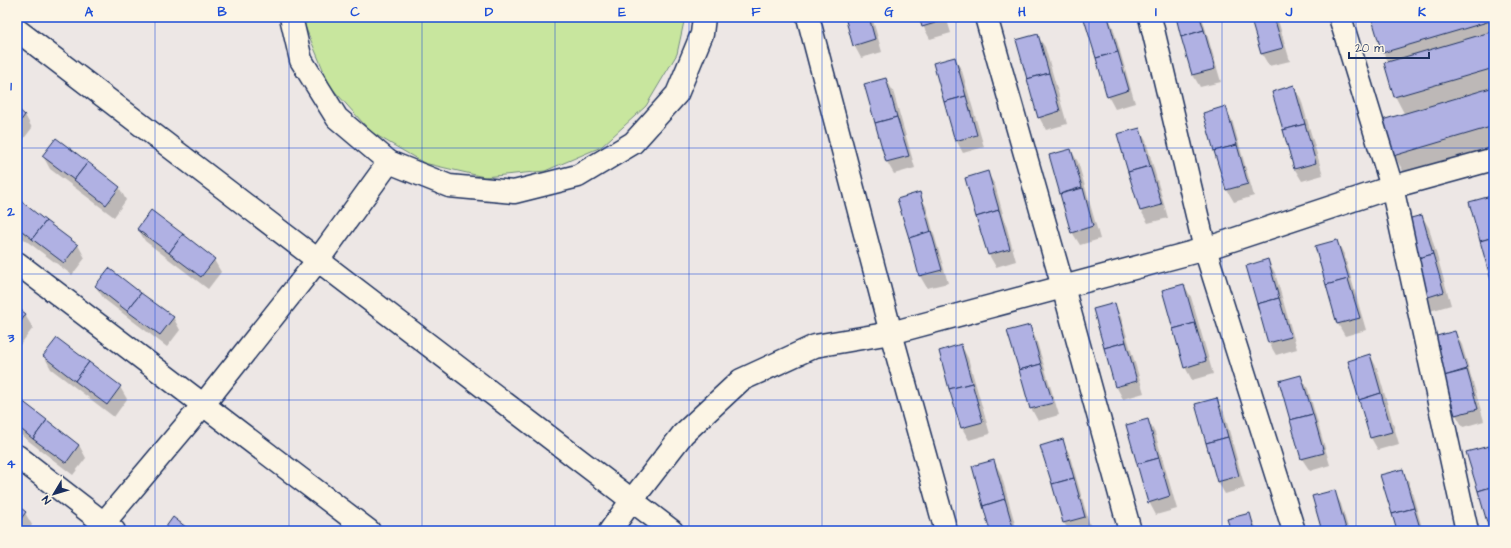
<svg xmlns="http://www.w3.org/2000/svg" width="1511" height="548" font-family="'Architects Daughter',sans-serif">
  <style>
    .green { fill: #c8e69e; stroke: #728a7e }
    .shadow { fill: #0003 }
    .building { fill: #b0b1e3; stroke: #1b2f5e }
    .lines { fill: none; stroke-linecap: round; stroke-linejoin: round }
    .minor-casing { stroke: #1b2f5e; stroke-width: 25 }
    .minor { stroke: #fcf5e5; stroke-width: 22 }
    .grid { fill: none; stroke: #1d4ed8; stroke-width: 1; stroke-opacity: 0.55 }
    .neatline { fill: none; stroke: #1d4ed8; stroke-width: 1.5 }
    .grid-label { font-size: 13px; text-anchor: middle; font-weight: bold; fill: #1d4ed8 }
  </style>
  <rect width="100%" height="100%" fill="#ede7e5"/>
  <filter id="ink" filterUnits="userSpaceOnUse"><feTurbulence type="fractalNoise" baseFrequency=".025" numOctaves="2"/><feDisplacementMap in="SourceGraphic" scale="8" xChannelSelector="R" yChannelSelector="G"/><feConvolveMatrix kernelMatrix="1 2 1 2 8 2 1 2 1" color-interpolation-filters="sRGB"/></filter>
  <g filter="url(#ink)">
    <!-- green -->
    <polygon class="green" points="304,17 685,17 677,54 646,106 601,147 545,171 484,177 424,163 371,132 330,86 304,24"/>
    <!-- shadow -->
    <g class="shadow">
      <polygon points="846,17 872,17 882,52 861,58 854,45"/>
      <polygon points="921,17 946,17 951,33 930,39 923,26"/>
      <polygon points="1096,17 1108,17 1113,27 1135,103 1115,109 1108,96"/>
      <polygon points="1177,17 1202,17 1221,82 1200,87 1193,75"/>
      <polygon points="1251,17 1277,17 1290,61 1269,66 1262,54"/>
      <polygon points="1383,17 1494,17 1494,147 1404,173 1394,155 1405,115 1395,96 1389,63 1383,52"/>
      <polygon points="1037,35 1045,47 1067,124 1046,130 1039,117"/>
      <polygon points="955,58 962,71 984,147 963,153 956,140"/>
      <polygon points="886,79 893,91 915,168 894,174 887,162"/>
      <polygon points="1294,86 1301,99 1323,175 1302,181 1294,168"/>
      <polygon points="1225,108 1232,120 1254,196 1234,202 1227,190"/>
      <polygon points="17,110 25,115 32,128 19,145 17,144"/>
      <polygon points="1139,129 1146,141 1168,218 1148,223 1141,211 1118,135"/>
      <polygon points="1071,150 1078,162 1100,239 1080,245 1072,232 1050,156"/>
      <polygon points="43,156 119,187 126,200 114,217 50,169"/>
      <polygon points="987,172 995,185 1016,261 996,267 989,255 967,178"/>
      <polygon points="919,194 926,206 948,283 927,288 920,276 898,200"/>
      <polygon points="17,199 78,245 85,258 72,275 17,234"/>
      <polygon points="1422,216 1429,228 1451,305 1430,311 1423,298"/>
      <polygon points="138,229 214,260 221,272 208,289 145,241"/>
      <polygon points="1337,241 1344,254 1366,330 1345,336 1338,324"/>
      <polygon points="1268,260 1275,273 1297,349 1276,355 1269,343"/>
      <polygon points="1184,285 1191,297 1213,374 1192,380 1185,367"/>
      <polygon points="96,287 173,317 180,330 167,347 104,299"/>
      <polygon points="1114,304 1121,317 1144,393 1123,399 1116,386"/>
      <polygon points="17,309 25,315 33,328 20,345 17,343"/>
      <polygon points="1029,326 1036,339 1059,415 1038,421 1031,408"/>
      <polygon points="1455,332 1462,345 1484,421 1463,427 1456,415 1434,338"/>
      <polygon points="961,345 968,358 990,434 969,440 962,428 940,351"/>
      <polygon points="1370,355 1377,368 1399,444 1378,450 1371,438 1349,361"/>
      <polygon points="44,356 120,387 127,399 114,417 51,369"/>
      <polygon points="1301,376 1308,389 1330,465 1310,471 1302,459 1281,382"/>
      <polygon points="17,398 79,445 86,458 73,475 17,432"/>
      <polygon points="1216,399 1224,412 1245,488 1225,494 1218,482"/>
      <polygon points="1148,420 1155,433 1177,509 1156,515 1149,502"/>
      <polygon points="1062,440 1069,453 1091,529 1085,531 1069,531 1064,523"/>
      <polygon points="1488,447 1494,457 1494,531 1491,531 1490,529"/>
      <polygon points="994,461 1001,474 1017,531 991,531"/>
      <polygon points="1402,470 1409,482 1423,531 1398,531"/>
      <polygon points="1334,491 1341,504 1349,531 1323,531"/>
      <polygon points="17,507 25,513 32,525 28,531 17,531"/>
      <polygon points="1249,514 1258,531 1232,531"/>
    </g>
    <!-- building -->
    <g class="building">
      <polygon points="845,17 869,17 875,39 853,46"/>
      <polygon points="919,17 944,17 945,20 922,27"/>
      <polygon points="1092,17 1108,17 1118,52 1096,58 1084,19"/>
      <polygon points="1176,17 1200,17 1204,30 1181,37"/>
      <polygon points="1250,17 1274,17 1283,48 1261,54"/>
      <polygon points="1380,17 1494,17 1494,20 1382,53 1372,19"/>
      <polygon points="1204,30 1215,69 1192,75 1181,37"/>
      <polygon points="1494,31 1494,68 1394,97 1384,63"/>
      <polygon points="1038,34 1049,73 1027,79 1016,40"/>
      <polygon points="1118,52 1129,90 1107,97 1096,58"/>
      <polygon points="955,57 966,96 944,102 933,63"/>
      <polygon points="1049,73 1060,111 1038,118 1027,79"/>
      <polygon points="886,78 897,117 875,123 864,84"/>
      <polygon points="1294,85 1305,124 1283,130 1272,92"/>
      <polygon points="1494,87 1494,126 1393,156 1382,120"/>
      <polygon points="966,96 977,135 955,141 944,102"/>
      <polygon points="1226,106 1237,145 1214,151 1203,113"/>
      <polygon points="17,108 25,115 17,126"/>
      <polygon points="897,117 909,156 886,162 875,123"/>
      <polygon points="1305,124 1316,163 1294,169 1283,130"/>
      <polygon points="1140,128 1150,166 1128,172 1117,134"/>
      <polygon points="56,138 88,162 74,180 42,156"/>
      <polygon points="1237,145 1248,184 1226,190 1214,151"/>
      <polygon points="1071,149 1082,187 1060,194 1049,155"/>
      <polygon points="88,162 120,187 106,205 74,180"/>
      <polygon points="1150,166 1162,205 1140,211 1128,172"/>
      <polygon points="988,171 999,210 976,217 965,178"/>
      <polygon points="1083,188 1093,226 1071,233 1060,194"/>
      <polygon points="920,192 931,232 909,238 897,199"/>
      <polygon points="1491,196 1494,205 1494,237 1480,241 1469,202"/>
      <polygon points="17,198 46,221 32,239 17,227"/>
      <polygon points="151,210 183,234 169,253 137,229"/>
      <polygon points="999,210 1010,249 988,255 976,217"/>
      <polygon points="1422,215 1433,254 1411,260 1400,221"/>
      <polygon points="46,221 78,245 64,263 32,239"/>
      <polygon points="931,231 942,270 919,276 909,238"/>
      <polygon points="183,234 215,259 201,277 169,253"/>
      <polygon points="1494,237 1494,279 1491,280 1480,241"/>
      <polygon points="1337,240 1349,279 1326,285 1315,246"/>
      <polygon points="1433,254 1444,292 1422,299 1411,260"/>
      <polygon points="1268,259 1279,298 1257,304 1246,266"/>
      <polygon points="109,268 141,293 127,311 95,286"/>
      <polygon points="1348,279 1360,318 1337,324 1326,285"/>
      <polygon points="1184,284 1195,323 1173,329 1162,290"/>
      <polygon points="141,293 174,317 160,335 127,311"/>
      <polygon points="1279,298 1291,337 1268,343 1257,304"/>
      <polygon points="1115,303 1126,342 1104,348 1093,309"/>
      <polygon points="17,307 26,314 17,327"/>
      <polygon points="1195,323 1206,361 1184,368 1173,329"/>
      <polygon points="1030,325 1041,364 1019,370 1007,331"/>
      <polygon points="1455,331 1467,369 1444,376 1433,337"/>
      <polygon points="57,338 89,362 75,381 43,356"/>
      <polygon points="1126,342 1137,381 1115,387 1104,348"/>
      <polygon points="961,344 972,383 949,389 939,351"/>
      <polygon points="1370,354 1381,393 1359,400 1348,361"/>
      <polygon points="89,362 121,386 107,405 75,381"/>
      <polygon points="1041,364 1053,403 1030,409 1019,370"/>
      <polygon points="1467,370 1478,409 1455,415 1444,376"/>
      <polygon points="1301,375 1313,414 1290,420 1279,381"/>
      <polygon points="972,383 983,422 961,428 949,389"/>
      <polygon points="1381,393 1392,432 1370,438 1359,400"/>
      <polygon points="17,397 47,420 33,439 17,426"/>
      <polygon points="1217,398 1228,437 1206,443 1195,404"/>
      <polygon points="1313,414 1324,453 1301,459 1290,420"/>
      <polygon points="1148,419 1159,458 1137,464 1126,425"/>
      <polygon points="47,420 79,445 66,463 33,439"/>
      <polygon points="1228,437 1239,476 1217,482 1206,443"/>
      <polygon points="1063,439 1074,478 1052,484 1040,446"/>
      <polygon points="1489,446 1494,465 1494,486 1478,491 1466,452"/>
      <polygon points="1159,458 1170,496 1148,503 1137,464"/>
      <polygon points="994,460 1005,499 983,506 972,466"/>
      <polygon points="1403,469 1414,508 1392,514 1380,475"/>
      <polygon points="1074,478 1085,517 1063,523 1052,484"/>
      <polygon points="1494,486 1494,528 1489,529 1478,491"/>
      <polygon points="1335,490 1346,529 1338,531 1322,531 1312,496"/>
      <polygon points="1005,499 1014,531 990,531 983,506"/>
      <polygon points="17,505 26,512 17,524"/>
      <polygon points="1414,508 1421,531 1397,531 1392,514"/>
      <polygon points="1250,513 1255,531 1231,531 1227,519"/>
      <polygon points="173,517 191,531 163,531"/>
    </g>
    <g class="lines">
      <defs>
        <g id="minor">
          <polyline points="291,17 301,60 337,118 389,162 449,186 514,192 578,176 633,143 677,94 702,34 704,17"/>
          <polyline points="808,17 891,333 946,531"/>
          <polyline points="986,17 1063,287 1130,531"/>
          <polyline points="1150,17 1205,249 1294,531"/>
          <polyline points="1340,17 1392,187 1467,531"/>
          <polyline points="17,30 672,531"/>
          <polyline points="17,263 369,531"/>
          <polyline points="17,456 114,531"/>
          <polyline points="97,531 203,405 318,260 389,162"/>
          <polyline points="610,531 632,500 683,434 741,380 815,346 891,333 1205,249 1392,187 1494,159"/>
        </g>
      </defs>
      <!-- minor casing -->
      <use href="#minor" class="minor-casing"/>
      <!-- minor -->
      <use href="#minor" class="minor"/>
    </g>
  </g>
  <!-- grid -->
  <path class="grid" d="M155 17V531M289 17V531M422 17V531M555 17V531M689 17V531M822 17V531M956 17V531M1089 17V531M1222 17V531M1356 17V531M17 148H1494M17 274H1494M17 400H1494"/>
  <!-- margin -->
  <rect width="1511" height="548" fill="none" stroke="#fcf5e5" stroke-width="44"/>
  <!-- north arrow -->
  <g transform="translate(54 494) rotate(232)" stroke="#fcf5e5" stroke-width="3" paint-order="stroke">
  <path d="M0-3L7 15L0 10L-7 15Z" fill="#1b2f5e"/>
  <text y="-6" font-size="11" font-weight="bold" text-anchor="middle" fill="#1b2f5e">N</text>
  </g>
  <!-- scale -->
  <path d="M1349 52v6h80v-6" fill="none" stroke="#1b2f5e" stroke-width="2"/>
  <text x="1355" y="52" font-size="12" fill="#1b2f5e" stroke="#fcf5e5" stroke-width="3" paint-order="stroke">20 m</text>
  <rect x="22" y="22" width="1467" height="504" class="neatline"/>
  <g class="grid-label">
    <text x="89" y="16">A</text>
    <text x="222" y="16">B</text>
    <text x="355" y="16">C</text>
    <text x="489" y="16">D</text>
    <text x="622" y="16">E</text>
    <text x="756" y="16">F</text>
    <text x="889" y="16">G</text>
    <text x="1022" y="16">H</text>
    <text x="1156" y="16">I</text>
    <text x="1289" y="16">J</text>
    <text x="1422" y="16">K</text>
    <text x="11" y="90">1</text>
    <text x="11" y="216">2</text>
    <text x="11" y="342">3</text>
    <text x="11" y="468">4</text>
  </g>
</svg>
